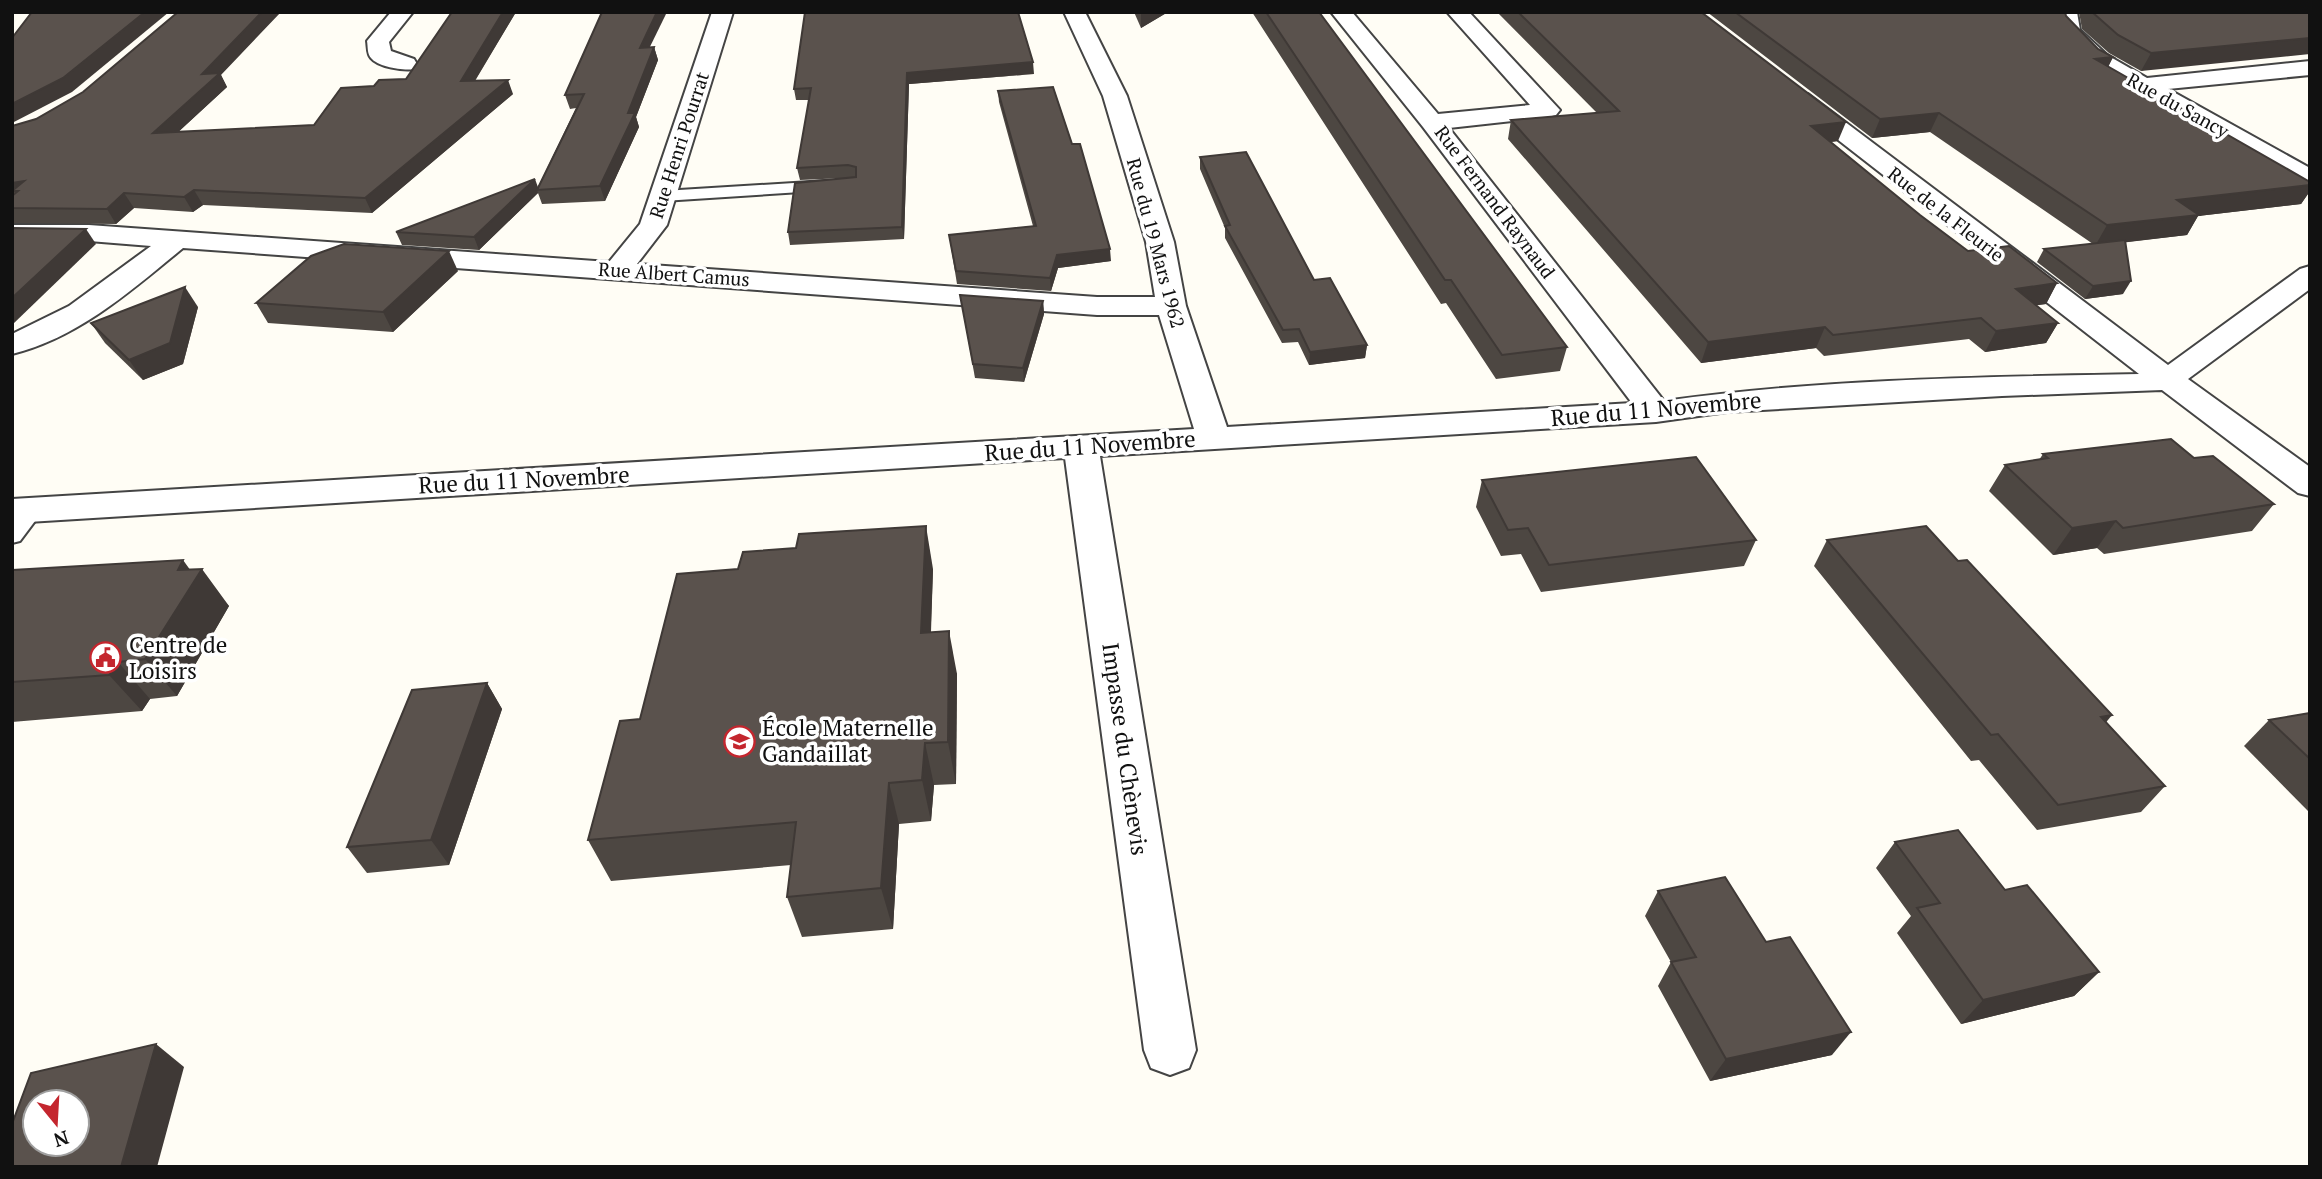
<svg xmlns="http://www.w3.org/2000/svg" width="2322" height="1179" font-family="'PT Serif',serif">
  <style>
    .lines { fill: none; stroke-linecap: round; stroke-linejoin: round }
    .lane-casing { stroke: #444; stroke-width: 4 }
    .street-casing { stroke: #444; stroke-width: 4 }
    .lane { fill: #fff; fill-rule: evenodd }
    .street { fill: #fff; fill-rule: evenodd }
    .wall { fill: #4d4742 }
    .shaded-wall { fill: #3f3936 }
    .building { fill: #5a524d; stroke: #3f3936; stroke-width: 2; fill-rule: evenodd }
    .labels { text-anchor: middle; stroke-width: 7; stroke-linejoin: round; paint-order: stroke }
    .far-street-label { font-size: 19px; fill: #111; stroke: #fff }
    .street-label { font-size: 23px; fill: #111; stroke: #fff }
    .poi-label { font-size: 23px; fill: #111; stroke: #fff; text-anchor: start }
  </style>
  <rect width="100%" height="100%" fill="#fffdf5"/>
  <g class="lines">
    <defs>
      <g id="lane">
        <polygon points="826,181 832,182 834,186 832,190 663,201 655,196 663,191"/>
        <path d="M33 501 41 504 44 509 20 541 12 543C12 525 12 507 33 501Z"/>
      </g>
      <g id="street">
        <path d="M391 12H413L389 42 391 51 414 59 417 64 414 69C404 71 378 67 371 58 367 54 368 46 367 41Z"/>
        <path d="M712 12H733L667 225 637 264 1097 297H1155L1146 242 1103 96 1064 12H1085L1127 96 1174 242 1186 306 1227 427 1632 403 1423 127 1331 12H1352L1438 114 1530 105 1447 12H1469L1560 110 1556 115 1548 117 1449 128 1664 401C1821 379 1981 377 2139 374L1792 104 1788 99 1792 94H1808L2168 365 2300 269 2310 266V289L2188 379 2310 467V496L2298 493 2162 390 2002 396 1727 412 1656 422 1100 456 1196 1050 1189 1068 1170 1075 1151 1068 1144 1050 1065 458 12 523V499L1194 429 1159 315H1097L183 248C132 290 78 338 12 354V334L69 306 151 246 89 241H12V225H89L609 262 640 224Z"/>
        <polygon points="2056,12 2077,12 2080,30 2107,55 2147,78 2310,61 2310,75 2168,89 2310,168 2310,187 2091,65 2059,32"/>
      </g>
    </defs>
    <!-- lane casing -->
    <use href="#lane" class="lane-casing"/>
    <!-- street casing -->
    <use href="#street" class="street-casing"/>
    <!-- lane -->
    <use href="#lane" class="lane"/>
    <!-- street -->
    <use href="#street" class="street"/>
  </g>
  <!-- wall -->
  <g class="wall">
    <polygon points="452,12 516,12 475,81 513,94 372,213 203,205 193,212 134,208 116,224 12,223 12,126 221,75 227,87 178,132 314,125 374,86 406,79"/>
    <polygon points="1134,12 1168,12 1141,28"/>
    <polygon points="1252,12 1319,12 1567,347 1560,371 1496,379 1446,303 1441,304"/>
    <polygon points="1497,12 1701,12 1838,141 1831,142 1920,215 1968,251 2057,283 2046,304 2036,305 2058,323 2046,343 1985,352 1969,339 1824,356 1816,348 1701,363 1508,139 1511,120 1597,113"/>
    <polygon points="1707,12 2065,12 2066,16 2098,49 2113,57 2108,67 2310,182 2310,191 2301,204 2198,216 2187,235 2126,242 2123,294 2085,299 2037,262 2044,249 2093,244 1930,132 1872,138"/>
    <polygon points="2079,12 2310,12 2141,71 2109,53 2082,29"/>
    <polygon points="650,47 654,47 658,60 636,117 639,127 605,201 542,204 538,193 479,250 402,245 396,232 538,187 576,108 570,109 565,95"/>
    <polygon points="1034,74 909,84 904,239 790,245 788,232 845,178 800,180 797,168 809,100 796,100 794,89"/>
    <polygon points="998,91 1111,261 1058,268 1051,291 957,284 949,235 1033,226 999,102"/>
    <polygon points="1200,157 1367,345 1365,358 1309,365 1298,342 1282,343 1225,238 1225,228 1200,169"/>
    <polygon points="458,271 393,332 268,323 256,303"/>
    <polygon points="960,295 1043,301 1044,314 1024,382 975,378"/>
    <polygon points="198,307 183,364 143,380 105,343 91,323"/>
    <polygon points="2043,454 2194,458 2274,504 2252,531 2104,554 2097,548 2053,555 1989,491 2005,465 2039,460"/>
    <polygon points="1482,480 1756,540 1744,566 1541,592 1521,554 1501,556 1476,507"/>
    <polygon points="1827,540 2106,722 2165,786 2141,812 2037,830 1979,760 1971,761 1814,566"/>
    <polygon points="190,569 229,606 177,696 150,699 142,711 12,722 13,570"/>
    <polygon points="738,569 933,569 931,632 957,674 956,784 934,785 931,821 899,824 893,929 802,937 787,897 791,865 611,881 588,840 640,719"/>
    <polygon points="487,683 502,709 449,865 367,873 347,847"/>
    <polygon points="2310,713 2310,813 2244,746 2269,720"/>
    <polygon points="1895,842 2005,890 2099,972 2074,996 1961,1024 1897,933 1911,916 1876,868"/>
    <polygon points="1658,891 1832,1055 1710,1081 1658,986 1671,962 1645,916"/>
  </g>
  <!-- shaded-wall -->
  <g class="shaded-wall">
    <polygon points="145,12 169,12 72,92 12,123 12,104"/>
    <polygon points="262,12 281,12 221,75 227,87 161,148 153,133 202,74"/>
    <polygon points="503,12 516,12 466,95 461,81"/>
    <polygon points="657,12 667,12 643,61 640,48"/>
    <polygon points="1141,12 1168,12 1141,28"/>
    <polygon points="2310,38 2310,54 2141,71 2151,53"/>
    <polygon points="654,47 658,60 636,117 639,127 605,201 600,186"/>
    <polygon points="2113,57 2104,75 2095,59"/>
    <polygon points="1033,62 1034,74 909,84 904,239 902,227 907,73"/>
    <polygon points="508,80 513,94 372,213 365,198"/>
    <polygon points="1939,113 1930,132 1872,138 1880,119"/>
    <polygon points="1846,122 1838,141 1804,145 1811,126"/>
    <polygon points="535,179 539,190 537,190 538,193 479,250 474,237"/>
    <polygon points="24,181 12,191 17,198 12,198 12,183"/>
    <polygon points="2310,185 2310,191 2301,204 2198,216 2187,235 2095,246 2107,225 2177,200"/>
    <polygon points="194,190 203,205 193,212 184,197"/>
    <polygon points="124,193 134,208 116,224 107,209"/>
    <polygon points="86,229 96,244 12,325 12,298"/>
    <polygon points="1110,249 1111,261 1058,268 1051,291 1050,278 1057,255"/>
    <polygon points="449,251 458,271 393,332 383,312"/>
    <polygon points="2131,281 2123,294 2085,299 2093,286"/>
    <polygon points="2057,283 2046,304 2005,310 2016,289"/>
    <polygon points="185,287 198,307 183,364 143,380 129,360"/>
    <polygon points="1043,301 1044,314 1024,382 1023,368"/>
    <polygon points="2058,323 2046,343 1985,352 1996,331"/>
    <polygon points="1825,327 1816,348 1701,363 1708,342"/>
    <polygon points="1367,345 1365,358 1309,365 1310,352"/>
    <polygon points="2116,521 2097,548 2053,555 2072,528"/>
    <polygon points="926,526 933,569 929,676 921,633"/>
    <polygon points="183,560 196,578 202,569 229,606 177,696 145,659 178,570"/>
    <polygon points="949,631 957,674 956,784 948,742"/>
    <polygon points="118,662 150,699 142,711 109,675"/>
    <polygon points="487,683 502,709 449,865 431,840"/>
    <polygon points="2112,715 2091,741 2101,717"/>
    <polygon points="925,743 934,785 931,821 922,780"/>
    <polygon points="889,783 899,824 893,929 881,888"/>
    <polygon points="2099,972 2074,996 1961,1024 1983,1000"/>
    <polygon points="1851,1032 1832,1055 1710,1081 1726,1059"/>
    <polygon points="156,1044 184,1067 157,1167 121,1167"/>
  </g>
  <!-- building -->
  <g class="building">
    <polygon points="32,12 145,12 63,78 12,104 12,38"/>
    <polygon points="178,12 262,12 202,74 220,73 153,133 314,125 341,88 374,86 379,80 406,79 452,12 503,12 461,81 508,80 365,198 194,190 184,197 124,193 107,209 12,208 12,196 18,191 12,191 24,181 12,183 12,126 36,119 83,92"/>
    <polygon points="602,12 657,12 640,48 654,47 628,113 635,113 600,186 537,190 584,94 565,95"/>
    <polygon points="805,12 1018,12 1033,62 907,73 902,227 788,232 795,183 856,177 856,167 848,165 797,168 811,88 794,89"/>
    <polygon points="1266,12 1319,12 1567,347 1502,355 1451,280 1445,280"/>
    <polygon points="1518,12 1701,12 1846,122 1811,126 1920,215 1968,251 2009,246 2057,283 2016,289 2058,323 1996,331 1981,318 1833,335 1825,327 1708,342 1511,120 1619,111"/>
    <polygon points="1735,12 2065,12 2066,16 2098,49 2113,57 2095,59 2310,182 2310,185 2177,200 2199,215 2107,225 1939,113 1880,119"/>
    <polygon points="2092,12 2310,12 2310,38 2151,53 2118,35"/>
    <polygon points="1053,87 1072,144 1080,144 1110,249 1057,255 1050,278 956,271 949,235 1036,226 998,91"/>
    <polygon points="1246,152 1314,280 1330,278 1367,345 1310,352 1299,329 1283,330 1225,226 1230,225 1200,157"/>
    <polygon points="535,179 474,237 396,232"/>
    <polygon points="12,228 86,229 12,298"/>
    <polygon points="2125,240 2131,281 2093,286 2044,249"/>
    <polygon points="344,244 449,251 383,312 256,303 311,256"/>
    <polygon points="185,287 170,343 129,360 91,323"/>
    <polygon points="960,295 1043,301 1023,368 973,364"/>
    <polygon points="2171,439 2194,458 2213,456 2274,504 2123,528 2116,521 2072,528 2005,465 2048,458 2043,454"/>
    <polygon points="1696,457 1756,540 1549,565 1528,528 1508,530 1482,480"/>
    <polygon points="926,526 921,633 949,631 948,742 925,743 922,780 889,783 881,888 787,897 796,822 588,840 620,721 640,719 677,574 738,569 743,552 796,548 799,534"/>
    <polygon points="1926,526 1958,561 1967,560 2112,715 2101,717 2165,786 2058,805 1998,734 1991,735 1827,540"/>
    <polygon points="183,560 178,570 202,569 145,659 118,662 109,675 12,682 13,570"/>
    <polygon points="487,683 431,840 347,847 412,690"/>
    <polygon points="2310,713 2310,759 2269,720"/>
    <polygon points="1958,830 2005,890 2027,885 2099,972 1983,1000 1917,908 1940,903 1895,842"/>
    <polygon points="1725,877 1766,942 1790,937 1851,1032 1726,1059 1671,962 1696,957 1658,891"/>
    <path d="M156 1044 121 1167H12V1124L31 1073ZM35 1102H77V1144H35Z"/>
  </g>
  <!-- icons -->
  <defs>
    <symbol id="civic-ring" viewBox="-11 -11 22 22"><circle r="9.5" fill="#fff" stroke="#c4262e" stroke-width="1.5"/><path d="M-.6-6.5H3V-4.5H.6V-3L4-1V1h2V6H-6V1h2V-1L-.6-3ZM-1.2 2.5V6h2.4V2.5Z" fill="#c4262e"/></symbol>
    <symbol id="school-ring" viewBox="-11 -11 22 22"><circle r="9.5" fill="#fff" stroke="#c4262e" stroke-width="1.5"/><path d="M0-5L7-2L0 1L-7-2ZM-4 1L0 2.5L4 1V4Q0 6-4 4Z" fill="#c4262e"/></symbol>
  </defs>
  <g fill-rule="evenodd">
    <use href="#civic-ring" x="88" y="640" width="35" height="35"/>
    <use href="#school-ring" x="722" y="724" width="35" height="35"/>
  </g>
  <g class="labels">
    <!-- far-street labels -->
    <g class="far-street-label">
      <text transform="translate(2178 105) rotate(29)" y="7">Rue du Sancy</text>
      <text transform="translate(679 145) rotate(-72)" y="7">Rue Henri Pourrat</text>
      <text transform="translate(1495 202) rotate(53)" y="7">Rue Fernand Raynaud</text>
      <text transform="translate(1946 214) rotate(38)" y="7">Rue de la Fleurie</text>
      <text transform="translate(1156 243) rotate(75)" y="7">Rue du 19 Mars 1962</text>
      <text transform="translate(674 274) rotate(4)" y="7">Rue Albert Camus</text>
    </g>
    <!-- street labels -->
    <g class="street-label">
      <text transform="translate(1656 409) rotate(-5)" y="8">Rue du 11 Novembre</text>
      <text transform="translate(1090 446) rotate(-4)" y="8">Rue du 11 Novembre</text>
      <text transform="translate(524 480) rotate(-3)" y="8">Rue du 11 Novembre</text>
      <text transform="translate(1125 749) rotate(82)" y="8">Impasse du Chènevis</text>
    </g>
    <!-- poi labels -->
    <g class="poi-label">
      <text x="129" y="653">Centre de<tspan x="129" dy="26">Loisirs</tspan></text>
      <text x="762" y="736">École Maternelle<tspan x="762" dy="26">Gandaillat</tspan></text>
    </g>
  </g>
  <!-- border -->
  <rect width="2322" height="1179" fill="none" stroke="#111111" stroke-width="28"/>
  <!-- north arrow -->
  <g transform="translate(56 1123) rotate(162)"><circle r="33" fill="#ffffff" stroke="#a0a0a0" stroke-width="2"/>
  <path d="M0-5L12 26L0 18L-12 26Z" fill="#c4262e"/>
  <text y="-10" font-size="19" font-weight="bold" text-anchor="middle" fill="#111111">N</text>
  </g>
</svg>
